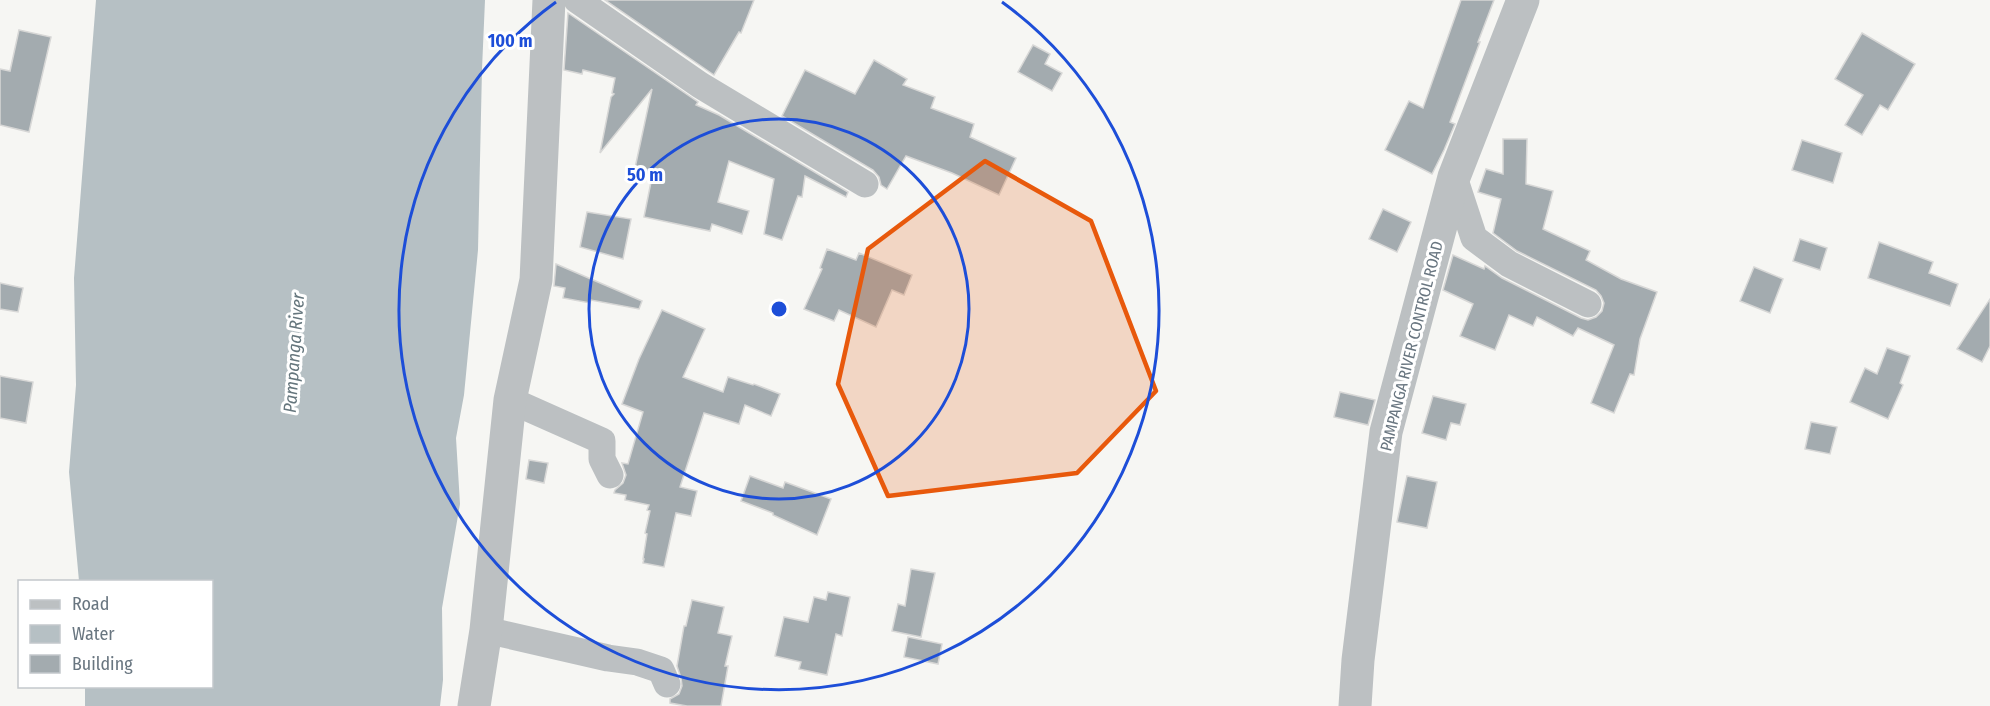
<svg xmlns="http://www.w3.org/2000/svg" width="1990" height="706" font-family="'Fira Sans Condensed',sans-serif">
  <style>
    .water { fill: #b6c0c4 }
    .building { fill: #a3abaf; stroke: #d7d7d6; stroke-width: 1.5 }
    .lines { fill: none; stroke-linecap: round; stroke-linejoin: round }
    .minor { stroke: #bcc0c2; stroke-width: 27 }
    .tertiary { stroke: #bcc0c2; stroke-width: 33 }
    .marked { fill: #e8590c; fill-opacity: 0.2; stroke: #e8590c; stroke-width: 4.5; stroke-linejoin: round }
    .ring { fill: none; stroke: #1d4ed8; stroke-width: 3 }
    .labels { text-anchor: middle; stroke-width: 6; stroke-linejoin: round; paint-order: stroke }
    .street-label { font-size: 16px; fill: #697680; stroke: #fff }
    .water-label { font-size: 18px; font-style: italic; fill: #65767d; stroke: #fff }
    .centre { fill: #1d4ed8; stroke: #fff; stroke-width: 3 }
    .ring-label { font-size: 18px; text-anchor: middle; font-weight: bold; fill: #1d4ed8; stroke: #fff; stroke-width: 6; stroke-linejoin: round; paint-order: stroke }
  </style>
  <rect width="100%" height="100%" fill="#f6f6f3"/>
  <!-- water -->
  <polygon class="water" points="96,0 485,0 482,69 478,250 464,395 456,438 460,504 442,608 443,680 440,706 85,706 85,687 212,686 212,582 79,581 69,472 76,385 74,278"/>
  <!-- building -->
  <g class="building">
    <polygon points="605,0 754,0 741,33 739,32 714,75"/>
    <polygon points="1461,0 1494,0 1478,42 1480,42 1450,122 1455,124 1444,150 1432,174 1385,150 1409,101 1423,108"/>
    <polygon points="568,13 698,102 696,105 719,115 848,192 846,197 805,176 802,197 798,196 782,240 764,234 774,179 729,161 718,202 749,211 742,234 712,224 710,231 644,217 653,172 635,168 652,89 600,153 611,97 614,94 612,93 615,78 583,70 582,74 564,70"/>
    <polygon points="19,30 51,37 29,132 0,125 0,69 10,71"/>
    <polygon points="1862,33 1915,64 1888,110 1880,105 1862,135 1845,125 1863,95 1835,79"/>
    <polygon points="1033,45 1050,54 1045,64 1062,73 1052,91 1018,72"/>
    <polygon points="874,60 907,79 903,85 935,97 931,108 974,124 970,137 1016,158 999,195 952,173 906,156 887,189 881,185 879,177 873,170 782,116 805,70 855,94"/>
    <polygon points="1503,139 1527,139 1526,184 1553,191 1543,229 1590,251 1586,260 1621,279 1657,292 1640,339 1634,375 1630,374 1614,413 1591,403 1614,345 1578,328 1573,336 1537,317 1533,326 1509,315 1495,350 1460,336 1473,304 1443,290 1453,255 1484,269 1485,266 1502,278 1581,318 1588,320 1596,317 1602,311 1604,303 1601,296 1596,290 1517,251 1493,233 1501,199 1478,192 1486,169 1503,174"/>
    <polygon points="1802,140 1842,153 1833,183 1792,170"/>
    <polygon points="1383,209 1411,222 1397,252 1369,239"/>
    <polygon points="587,212 631,219 623,259 580,247"/>
    <polygon points="1800,239 1827,248 1820,270 1793,261"/>
    <polygon points="1879,242 1933,262 1929,273 1958,284 1950,306 1868,278"/>
    <polygon points="827,249 856,260 859,253 912,275 904,295 892,290 876,327 839,310 834,321 804,309 822,269 820,268"/>
    <polygon points="556,264 642,301 639,309 591,300 590,303 563,298 565,288 554,286"/>
    <polygon points="1754,267 1783,279 1770,313 1740,301"/>
    <polygon points="0,283 23,288 18,312 0,309"/>
    <polygon points="1990,299 1990,346 1982,362 1957,349"/>
    <polygon points="662,310 705,329 683,377 723,392 728,377 753,385 754,384 780,394 771,416 745,405 739,424 704,413 680,487 697,491 691,516 676,513 664,567 643,563 644,559 643,559 647,534 645,533 650,511 647,510 649,505 625,500 626,495 614,493 615,490 623,483 626,475 622,463 628,464 643,412 622,404 639,359"/>
    <polygon points="1887,348 1910,356 1900,383 1903,385 1888,419 1850,402 1865,368 1877,374"/>
    <polygon points="0,376 33,382 26,423 0,418"/>
    <polygon points="1340,392 1375,400 1368,425 1334,417"/>
    <polygon points="1433,396 1466,404 1460,425 1451,423 1446,440 1422,433"/>
    <polygon points="1811,422 1837,427 1830,454 1805,449"/>
    <polygon points="529,460 548,463 544,483 526,479"/>
    <polygon points="750,476 783,488 785,482 831,499 817,535 773,515 773,513 741,501"/>
    <polygon points="1407,476 1437,482 1427,528 1397,522"/>
    <polygon points="911,569 935,573 921,637 892,631 898,604 905,606"/>
    <polygon points="828,592 850,597 842,636 836,634 827,675 799,669 801,662 775,656 784,617 808,622 814,597 826,600"/>
    <polygon points="692,600 724,607 718,633 732,636 725,666 728,666 721,706 687,706 670,703 670,699 679,694 682,686 681,678 677,666 684,626 686,626"/>
    <polygon points="908,637 942,644 938,664 904,657"/>
  </g>
  <g class="lines">
    <!-- minor -->
    <g class="minor">
      <polyline points="577,0 700,85 865,184"/>
      <polyline points="1454,177 1474,238 1509,264 1588,304"/>
      <polyline points="510,400 602,441 602,459 610,475"/>
      <polyline points="486,630 608,658 637,662 661,670 667,684"/>
    </g>
    <!-- tertiary -->
    <g class="tertiary">
      <polyline points="474,706 486,630 510,400 536,280 549,0"/>
      <polyline points="1355,706 1358,660 1386,432 1454,177 1523,0"/>
    </g>
  </g>
  <!-- marked area -->
  <path class="marked" d="M985 161 1091 221 1156 391 1077 473 888 496 838 384 868 249Z"/>
  <!-- distance rings -->
  <g class="ring">
    <circle cx="779" cy="309" r="190"/>
    <path d="M1002 2A380 380 0 1 1 556 2"/>
  </g>
  <g class="labels">
    <!-- street labels -->
    <g class="street-label">
      <text transform="translate(1411 346) rotate(-76)" y="6">PAMPANGA RIVER CONTROL ROAD</text>
    </g>
    <!-- water labels -->
    <g class="water-label">
      <text transform="translate(294 353) rotate(-86)" y="6">Pampanga River</text>
    </g>
  </g>
  <circle cx="779" cy="309" r="9" class="centre"/>
  <g class="ring-label">
    <text x="510" y="47">100 m</text>
    <text x="645" y="181">50 m</text>
  </g>
  <!-- legend -->
  <rect x="18" y="580" width="195" height="108" fill="#ffffff" stroke="#c3c8cc" stroke-width="1.5"/>
  <rect x="30" y="600" width="30" height="9" fill="#bcc0c2" stroke="#c3c8cc" stroke-width="1.5"/>
  <text x="72" y="610" font-size="18" fill="#697680">Road</text>
  <rect x="30" y="625" width="30" height="18" fill="#b6c0c4" stroke="#c3c8cc" stroke-width="1.5"/>
  <text x="72" y="640" font-size="18" fill="#697680">Water</text>
  <rect x="30" y="655" width="30" height="18" fill="#a3abaf" stroke="#c3c8cc" stroke-width="1.5"/>
  <text x="72" y="670" font-size="18" fill="#697680">Building</text>
</svg>
